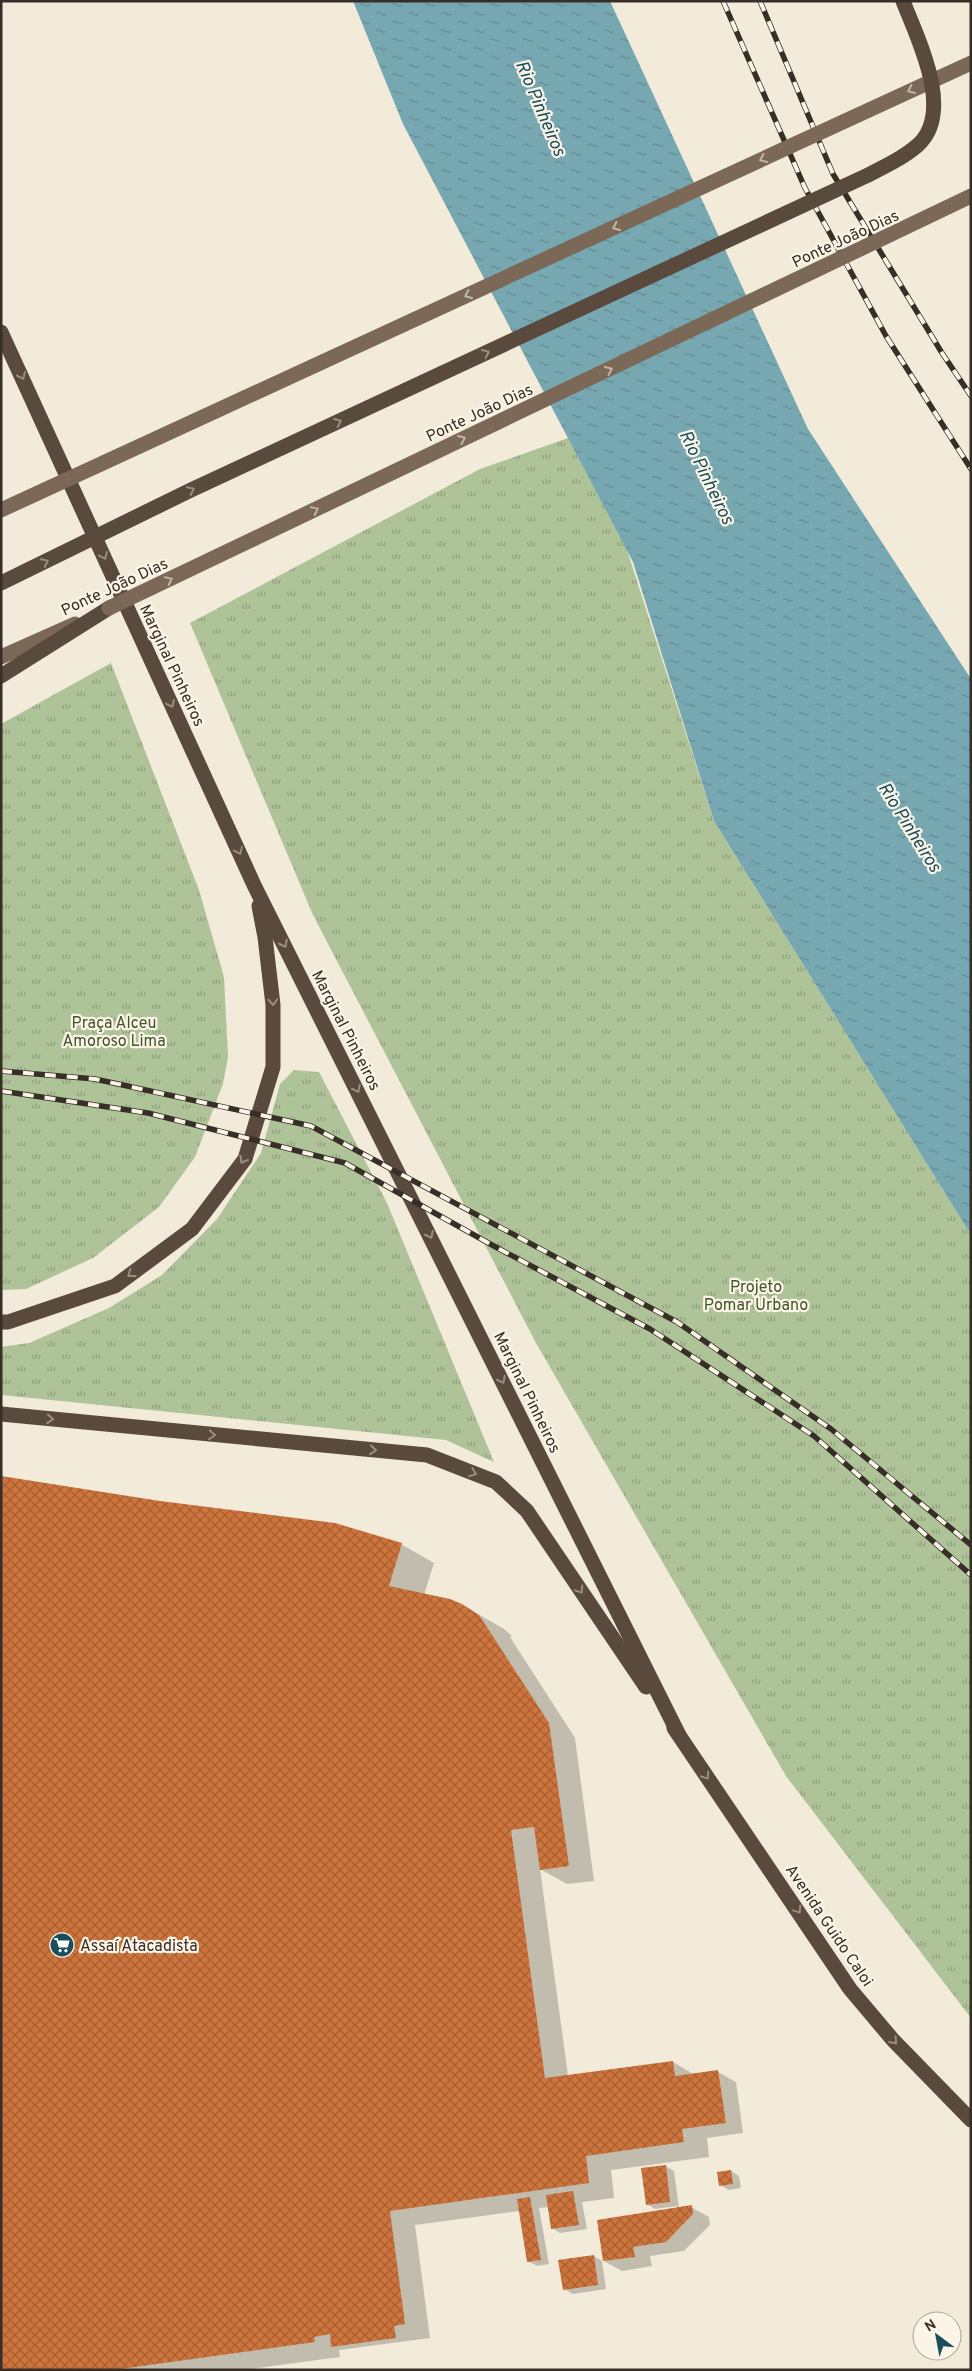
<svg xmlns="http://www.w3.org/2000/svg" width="972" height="2371" font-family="Overpass,sans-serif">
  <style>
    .park { fill: url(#park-tufts) }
    .water { fill: url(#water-ripples) }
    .shadow { fill: #0003 }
    .building { fill: url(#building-cross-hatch) }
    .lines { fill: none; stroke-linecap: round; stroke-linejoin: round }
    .major { stroke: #7b6857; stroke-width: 15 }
    .highway { stroke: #594a3d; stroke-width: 15 }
    .rail-casing { stroke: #372e27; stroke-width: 5.5 }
    .rail { stroke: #fbf4e7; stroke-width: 4; stroke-dasharray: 11; stroke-linecap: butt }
    .major-bridge { stroke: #7b6857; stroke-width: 15 }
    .highway-bridge { stroke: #594a3d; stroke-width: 15 }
    .oneway { stroke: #c1b5a6 }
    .oneway2 { stroke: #9a8e81 }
    .labels { text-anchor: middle; stroke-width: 4.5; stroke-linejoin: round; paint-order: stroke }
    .street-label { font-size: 16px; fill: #372e27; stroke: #fbf4e7 }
    .park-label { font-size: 16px; fill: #405729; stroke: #fbf4e7 }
    .poi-label { font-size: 16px; fill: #372e27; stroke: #fbf4e7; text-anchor: start }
    .water-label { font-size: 18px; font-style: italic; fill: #194e5c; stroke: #fbf4e7 }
  </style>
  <defs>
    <pattern id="park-tufts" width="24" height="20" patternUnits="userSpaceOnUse" patternTransform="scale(1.25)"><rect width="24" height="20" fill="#afc399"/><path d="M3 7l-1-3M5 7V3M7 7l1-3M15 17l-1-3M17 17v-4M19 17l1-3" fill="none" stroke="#8f9f7d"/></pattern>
    <pattern id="water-ripples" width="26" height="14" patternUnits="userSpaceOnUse" patternTransform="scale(1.25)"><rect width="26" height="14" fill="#77a8b2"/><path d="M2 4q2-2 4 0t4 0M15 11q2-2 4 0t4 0" fill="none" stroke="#628991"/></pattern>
    <pattern id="building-cross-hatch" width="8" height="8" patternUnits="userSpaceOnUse" patternTransform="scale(1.25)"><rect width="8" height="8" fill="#ce743d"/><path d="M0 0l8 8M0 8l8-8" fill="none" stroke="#a86033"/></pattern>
  </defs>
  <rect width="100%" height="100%" fill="#f3ebda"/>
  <!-- park -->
  <g class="park">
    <polygon points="568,438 627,550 714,821 971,1235 971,2018 786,1776 536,1343 313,915 190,623 480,469"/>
    <polygon points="111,663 199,890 224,977 228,1057 223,1084 195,1157 159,1207 93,1258 26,1289 1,1290 1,724"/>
    <polygon points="294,1070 319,1072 387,1203 494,1462 446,1440 1,1395 1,1347 29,1343 109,1308 162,1275 217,1219 261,1153 280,1084"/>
  </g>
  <!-- water -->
  <polygon class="water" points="353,1 610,1 808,429 971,679 971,1235 714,821 633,562 403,124"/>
  <!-- shadow -->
  <g class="shadow">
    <polygon points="401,1544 434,1563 424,1595 449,1601 471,1610 504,1629 512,1636 510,1637 575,1738 594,1881 567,1884 540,1869 568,2076 673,2062 695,2075 718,2072 736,2082 743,2133 707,2138 709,2157 611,2170 614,2198 582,2202 587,2229 560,2233 552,2228 549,2207 539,2208 549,2264 537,2266 528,2261 520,2211 415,2225 430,2338 339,2350 340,2357 243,2370 1,2370"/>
    <polygon points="665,2166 674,2171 679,2208 691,2207 709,2217 710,2225 684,2251 650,2256 652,2266 622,2271 604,2261 677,2209 677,2206 655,2209 647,2204"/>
    <polygon points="731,2171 739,2176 741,2188 729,2190 720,2185"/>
    <polygon points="594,2256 602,2261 606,2289 573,2294 564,2289"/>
  </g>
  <!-- building -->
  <g class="building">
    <polygon points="1,1476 160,1501 335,1523 402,1543 389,1586 450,1599 462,1604 479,1615 549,1723 569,1866 540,1870 534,1827 511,1830 545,2078 673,2061 675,2076 718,2070 726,2123 682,2129 684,2142 586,2156 589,2183 390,2211 405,2324 394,2326 396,2338 331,2347 330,2334 314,2337 315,2342 113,2370 1,2370"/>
    <polygon points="666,2165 670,2202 646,2205 641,2168"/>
    <polygon points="731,2170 733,2184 719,2186 717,2172"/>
    <polygon points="573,2191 579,2225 551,2229 546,2195"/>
    <polygon points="530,2197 541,2260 527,2262 517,2199"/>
    <polygon points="692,2205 693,2214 666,2242 633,2247 635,2257 603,2261 597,2220"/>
    <polygon points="594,2255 598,2285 563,2290 558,2260"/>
  </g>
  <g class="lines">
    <!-- major -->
    <polyline class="major" points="1,657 75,624"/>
    <!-- highway -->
    <g class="highway">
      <polyline points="1,332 254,885 679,1735"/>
      <polyline points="1,676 109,608"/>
      <polyline points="1,1322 8,1322 115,1286 192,1229 245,1159 273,1067 273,1005 265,937 259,906"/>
      <polyline points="1,1414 427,1455 496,1482 527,1511 646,1687"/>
      <polyline points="674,1728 850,1989 893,2040 971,2120"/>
    </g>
    <defs>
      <g id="rail">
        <polyline points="723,1 805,188 886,336 971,469"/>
        <polyline points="760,1 833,174 942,353 971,396"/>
        <polyline points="1,1071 95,1079 311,1126 677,1322 831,1429 971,1545"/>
        <polyline points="1,1091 148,1113 345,1163 492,1245 650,1329 814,1436 971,1575"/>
      </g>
    </defs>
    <!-- rail casing -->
    <use href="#rail" class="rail-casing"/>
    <!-- rail -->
    <use href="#rail" class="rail"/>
    <!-- major-bridge -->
    <g class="major-bridge">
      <polyline points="1,510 971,63"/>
      <polyline points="109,608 971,196"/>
    </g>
    <!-- highway-bridge -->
    <path class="highway-bridge" d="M1 583 191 490 866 176C884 167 903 158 918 145 955 111 917 38 903 1"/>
  </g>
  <!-- one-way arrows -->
  <defs><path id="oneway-chevron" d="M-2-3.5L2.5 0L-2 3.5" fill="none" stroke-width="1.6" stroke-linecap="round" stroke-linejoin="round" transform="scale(1.25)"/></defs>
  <g class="oneway">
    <use href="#oneway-chevron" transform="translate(911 90) rotate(155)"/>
    <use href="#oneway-chevron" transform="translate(763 159) rotate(155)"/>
    <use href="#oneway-chevron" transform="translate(616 227) rotate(155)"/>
    <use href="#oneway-chevron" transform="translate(468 295) rotate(155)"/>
    <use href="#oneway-chevron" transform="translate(609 370) rotate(-25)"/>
    <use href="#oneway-chevron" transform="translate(462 439) rotate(-25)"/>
    <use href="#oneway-chevron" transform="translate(315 510) rotate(-26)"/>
    <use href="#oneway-chevron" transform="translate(169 580) rotate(-26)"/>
  </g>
  <g class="oneway2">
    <use href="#oneway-chevron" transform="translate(486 353) rotate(-25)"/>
    <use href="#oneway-chevron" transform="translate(22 376) rotate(65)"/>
    <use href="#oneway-chevron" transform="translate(338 422) rotate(-25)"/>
    <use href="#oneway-chevron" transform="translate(191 490) rotate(-26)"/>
    <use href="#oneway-chevron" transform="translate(104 556) rotate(65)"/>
    <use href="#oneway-chevron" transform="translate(45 562) rotate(-26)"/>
    <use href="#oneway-chevron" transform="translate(171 704) rotate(65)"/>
    <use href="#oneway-chevron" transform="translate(239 851) rotate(65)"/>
    <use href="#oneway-chevron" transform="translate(284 944) rotate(63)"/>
    <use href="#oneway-chevron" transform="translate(273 1002) rotate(86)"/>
    <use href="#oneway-chevron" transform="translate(357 1089) rotate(63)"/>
    <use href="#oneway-chevron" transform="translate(243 1160) rotate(119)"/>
    <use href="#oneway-chevron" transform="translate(430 1235) rotate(63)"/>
    <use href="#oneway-chevron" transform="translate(131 1274) rotate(143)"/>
    <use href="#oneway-chevron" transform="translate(502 1380) rotate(63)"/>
    <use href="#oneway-chevron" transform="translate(50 1419) rotate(5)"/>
    <use href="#oneway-chevron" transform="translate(212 1435) rotate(5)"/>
    <use href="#oneway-chevron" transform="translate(373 1450) rotate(5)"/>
    <use href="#oneway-chevron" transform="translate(473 1473) rotate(21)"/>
    <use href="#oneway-chevron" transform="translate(580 1590) rotate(56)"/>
    <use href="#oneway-chevron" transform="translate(706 1776) rotate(56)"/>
    <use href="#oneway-chevron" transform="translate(798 1910) rotate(56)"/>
    <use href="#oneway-chevron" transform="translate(894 2041) rotate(48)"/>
  </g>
  <!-- icons -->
  <defs>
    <symbol id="supermarket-disc" viewBox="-11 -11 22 22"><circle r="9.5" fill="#194e5c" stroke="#fbf4e7"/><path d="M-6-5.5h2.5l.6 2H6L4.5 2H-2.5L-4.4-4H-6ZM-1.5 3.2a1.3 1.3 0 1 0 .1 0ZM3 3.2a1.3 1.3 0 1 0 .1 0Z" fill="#fff"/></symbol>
  </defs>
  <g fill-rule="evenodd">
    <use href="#supermarket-disc" x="48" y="1931" width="28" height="28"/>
  </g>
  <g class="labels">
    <!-- street labels -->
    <g class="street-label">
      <text transform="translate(845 238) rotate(-25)" y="6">Ponte João Dias</text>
      <text transform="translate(479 412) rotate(-25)" y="6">Ponte João Dias</text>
      <text transform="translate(114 586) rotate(-25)" y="6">Ponte João Dias</text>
      <text transform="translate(173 665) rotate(65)" y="6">Marginal Pinheiros</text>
      <text transform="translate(347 1030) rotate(63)" y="6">Marginal Pinheiros</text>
      <text transform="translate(528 1392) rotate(64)" y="6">Marginal Pinheiros</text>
      <text transform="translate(830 1925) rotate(56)" y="6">Avenida Guido Caloi</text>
    </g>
    <!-- park labels -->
    <g class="park-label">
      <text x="114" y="1028">Praça Alceu<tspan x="114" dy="18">Amoroso Lima</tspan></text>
      <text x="756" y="1292">Projeto<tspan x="756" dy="18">Pomar Urbano</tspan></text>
    </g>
    <!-- poi labels -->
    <g class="poi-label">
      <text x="80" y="1951">Assaí Atacadista</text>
    </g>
    <!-- water labels -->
    <g class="water-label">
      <text transform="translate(541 108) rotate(67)" y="6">Rio Pinheiros</text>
      <text transform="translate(707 477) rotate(64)" y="6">Rio Pinheiros</text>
      <text transform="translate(910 827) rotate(58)" y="6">Rio Pinheiros</text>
    </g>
  </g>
  <!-- border -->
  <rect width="972" height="2371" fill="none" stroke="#372e27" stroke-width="5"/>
  <!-- north arrow -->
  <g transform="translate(937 2336) rotate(328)"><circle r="24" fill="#fbf4e7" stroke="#ada59a"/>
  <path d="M0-4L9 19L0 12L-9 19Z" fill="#194e5c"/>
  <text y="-8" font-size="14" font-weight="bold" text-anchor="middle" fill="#372e27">N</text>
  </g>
</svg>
